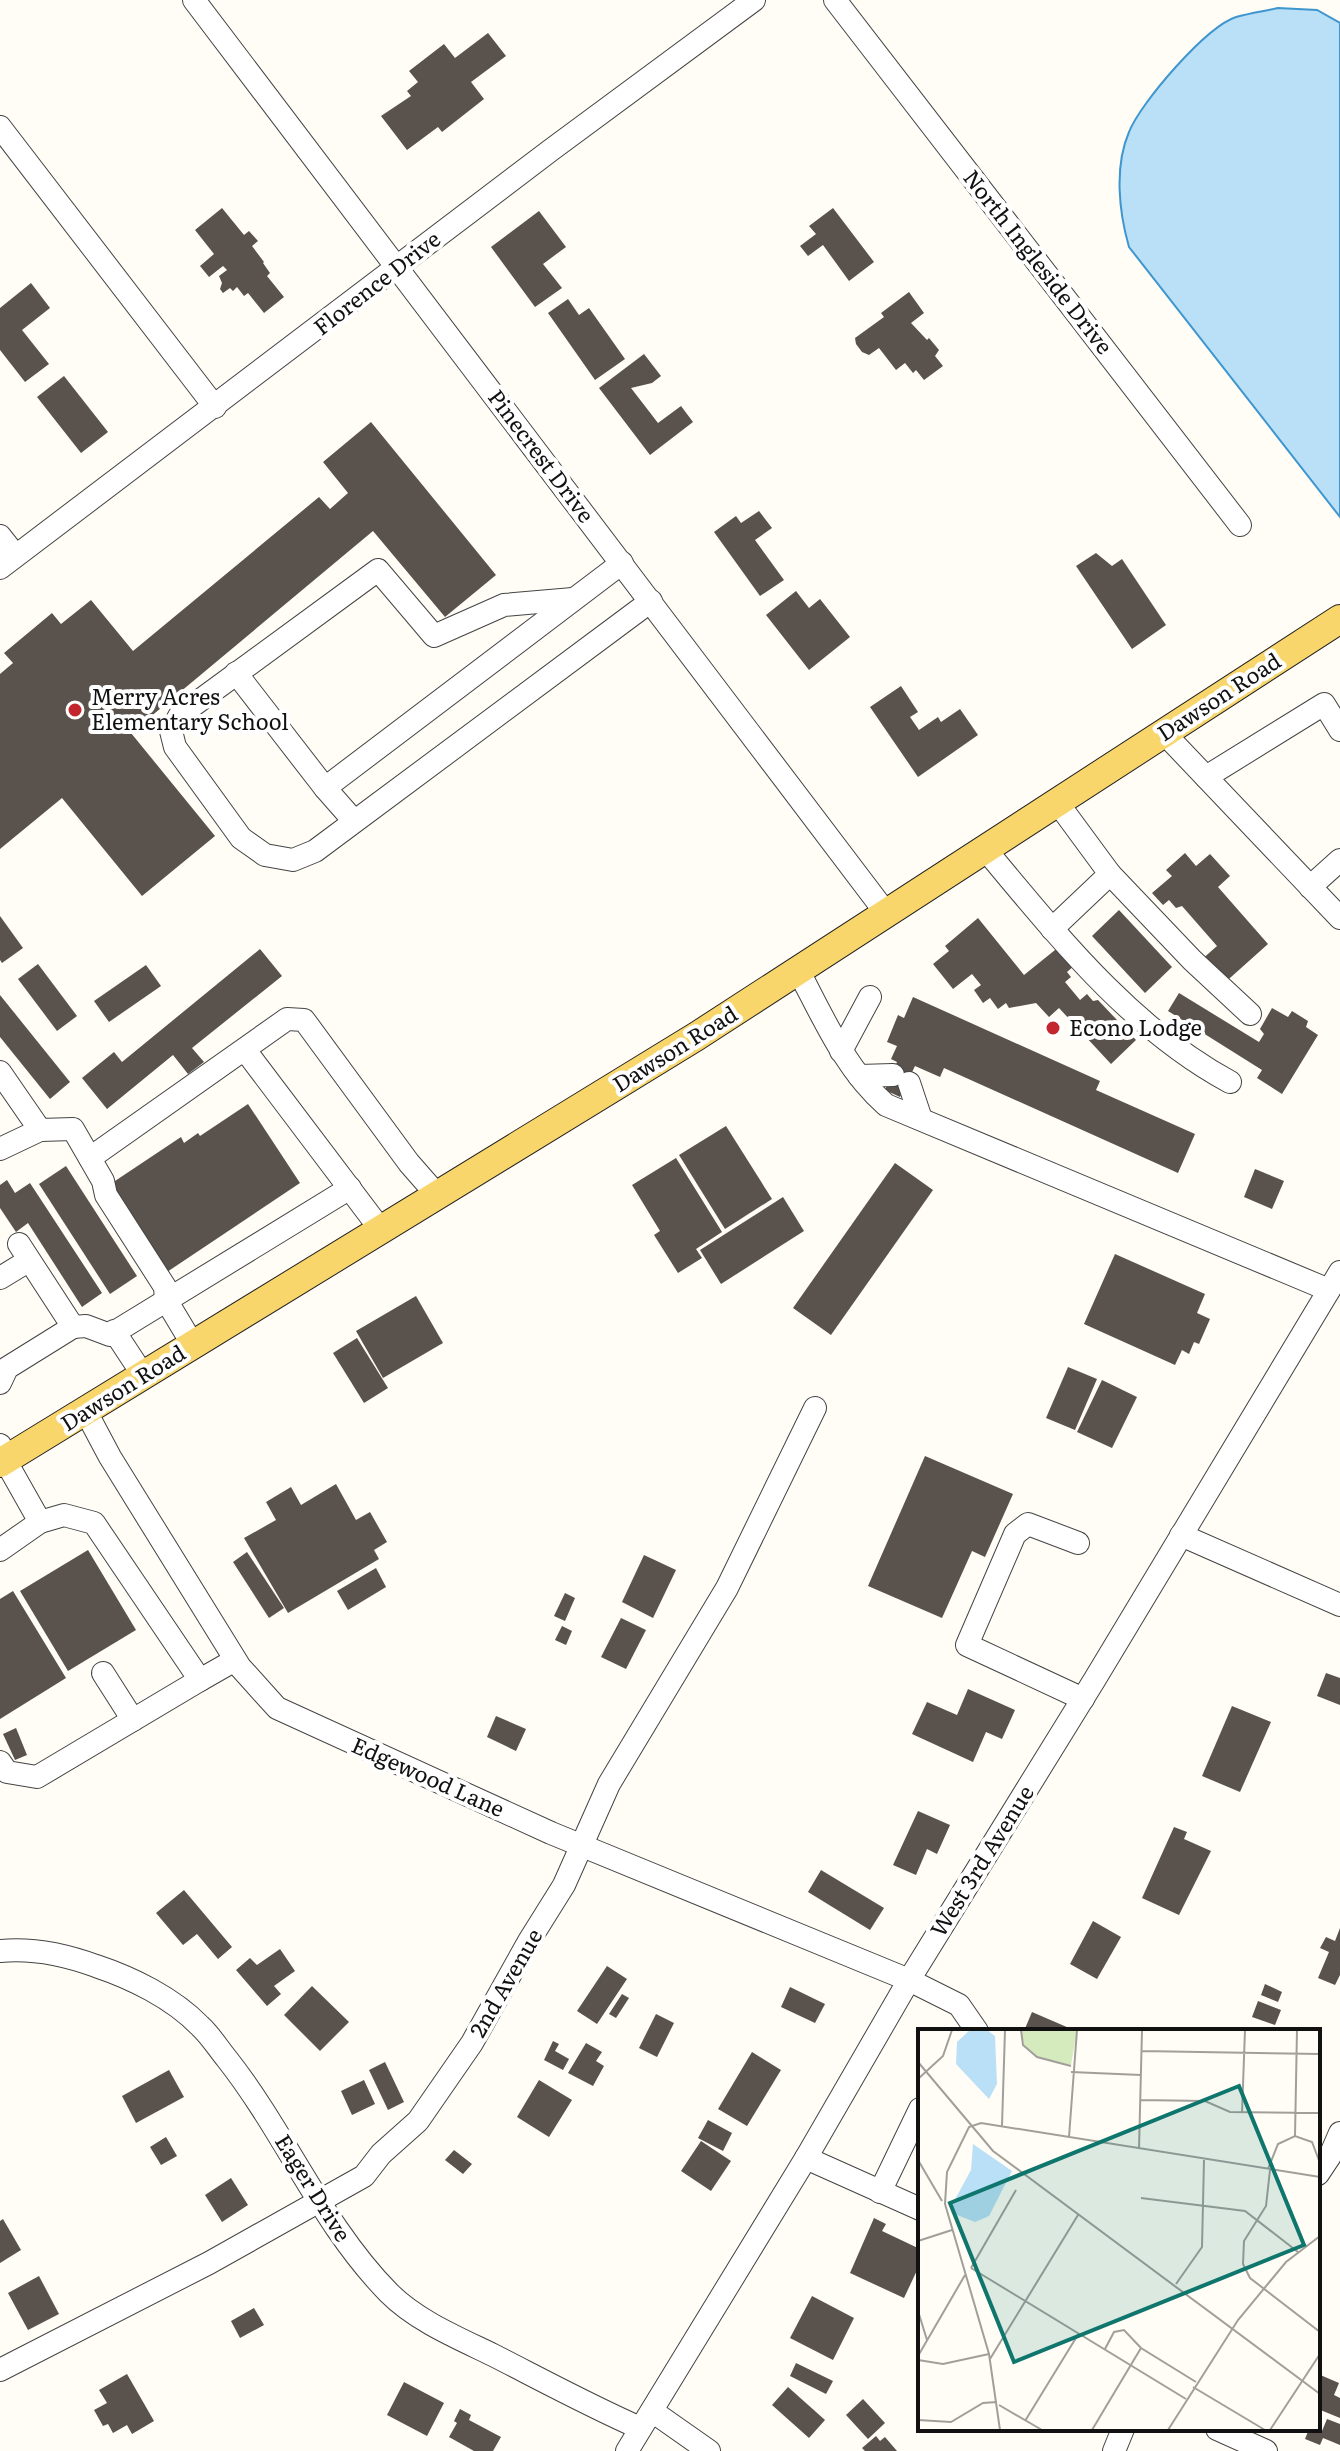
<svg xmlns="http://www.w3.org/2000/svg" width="1340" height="2451" font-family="Literata,serif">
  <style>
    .water { fill: #b9e0f7; stroke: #3f96cf; stroke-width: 2 }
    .building { fill: #5a524d }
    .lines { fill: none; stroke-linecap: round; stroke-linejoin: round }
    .minor-casing { stroke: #444; stroke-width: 24 }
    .major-casing { stroke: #222; stroke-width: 30 }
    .minor { stroke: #fff; stroke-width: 22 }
    .major { stroke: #f9d66b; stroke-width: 28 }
    .poi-dot { fill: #c4262e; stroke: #fff; stroke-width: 3 }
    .labels { text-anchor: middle; stroke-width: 8; stroke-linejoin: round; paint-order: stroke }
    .street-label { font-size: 22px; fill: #111; stroke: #fff }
    .poi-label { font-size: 22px; fill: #111; stroke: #fff; text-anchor: start }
    .inset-road { fill: none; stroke: #a09f9a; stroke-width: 2 }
    .view { fill: #0f766e; fill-opacity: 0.15; stroke: #0f766e; stroke-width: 4 }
    .inset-edge { fill: none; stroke: #111; stroke-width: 4 }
  </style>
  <rect width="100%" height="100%" fill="#fffdf5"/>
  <!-- water -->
  <path class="water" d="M1278 8 1317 10 1340 23V517L1129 247C1119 212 1114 167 1129 132 1141 102 1206 27 1236 17 1250 13 1265 11 1278 8Z"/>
  <!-- building -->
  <g class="building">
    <polygon points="488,33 506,56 471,82 484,99 442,132 438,127 407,150 381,116 411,96 407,91 418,82 409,71 444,44 455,58"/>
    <polygon points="222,208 244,235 249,231 258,241 252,246 264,262 263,263 270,273 267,276 284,297 264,313 248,293 244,296 237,287 233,291 230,288 223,293 220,289 222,283 219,276 227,270 223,266 209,277 200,266 214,254 195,230"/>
    <polygon points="833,208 874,262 849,281 823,245 808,256 800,246 816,234 809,226"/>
    <polygon points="539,211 566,247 543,264 562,288 535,307 491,247"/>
    <polygon points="31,283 50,308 22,330 49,364 25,382 0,350 0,308"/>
    <polygon points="909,292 924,313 911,323 927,340 929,338 939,350 935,356 943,366 924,380 916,370 913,373 905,363 896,370 879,348 869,355 862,352 856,344 855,338 884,317 881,313"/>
    <polygon points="568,299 579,315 589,308 625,359 595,380 548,313"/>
    <polygon points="644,354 661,376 652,383 631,388 658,423 681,406 693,422 650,455 599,388"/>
    <polygon points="64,376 108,432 81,453 37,397"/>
    <polygon points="371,422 496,575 445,617 373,531 131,733 215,836 142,896 62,798 0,849 0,674 13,663 4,653 52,613 61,624 91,600 133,651 319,497 330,509 348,493 323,462"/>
    <polygon points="759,511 772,528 755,540 784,580 760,596 714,532 736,516 741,523"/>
    <polygon points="1096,553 1112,566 1122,559 1166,625 1132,649 1076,566"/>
    <polygon points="796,591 809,608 820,599 850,637 809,670 766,615"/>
    <polygon points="901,686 918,712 910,717 919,730 938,717 941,722 960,709 978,735 918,777 870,707"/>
    <polygon points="1185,853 1196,866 1210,854 1230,876 1218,887 1268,944 1221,986 1200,961 1217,946 1182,906 1176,908 1169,900 1163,905 1152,893 1172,876 1166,870"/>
    <polygon points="1119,910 1172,967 1145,993 1092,936"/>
    <polygon points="0,916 23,948 2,963 0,960"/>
    <polygon points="978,918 1024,975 1060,946 1075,965 1067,972 1071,977 1065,982 1080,1000 1087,994 1093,1001 1098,1000 1136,1040 1111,1064 1059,1008 1049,1017 1036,1003 1009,1008 1006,1003 998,1009 990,998 983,1003 974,990 981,985 972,974 953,989 933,964 949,951 945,946"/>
    <polygon points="260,949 282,976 192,1048 204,1062 188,1074 173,1055 107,1109 82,1078 114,1052 122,1062"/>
    <polygon points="38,964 77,1016 57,1031 18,979"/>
    <polygon points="146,965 161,986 109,1022 94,1001"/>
    <polygon points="1179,993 1259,1042 1264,1034 1260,1029 1272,1008 1288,1017 1292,1011 1308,1021 1306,1027 1318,1035 1282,1094 1257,1078 1262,1070 1168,1011"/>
    <polygon points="0,995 70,1082 50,1099 0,1037"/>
    <polygon points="913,997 1100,1081 1096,1090 1195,1134 1178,1173 944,1068 940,1077 915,1066 900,1097 885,1090 897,1062 891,1059 897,1046 887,1042 898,1015 904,1018"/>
    <polygon points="248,1104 300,1183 167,1272 109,1185 181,1137 184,1143 198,1133 200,1136"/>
    <polygon points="726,1126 772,1199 725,1229 679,1155"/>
    <polygon points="676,1158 722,1232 696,1249 702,1258 678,1273 654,1235 660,1231 632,1185"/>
    <polygon points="895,1163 933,1190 831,1335 793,1308"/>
    <polygon points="66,1166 137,1276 110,1294 39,1184"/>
    <polygon points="1255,1169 1284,1181 1272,1209 1244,1197"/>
    <polygon points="7,1180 15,1193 30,1183 102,1293 82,1307 28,1223 16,1232 0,1208 0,1185"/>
    <polygon points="783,1197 804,1231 721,1284 700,1250"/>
    <polygon points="1115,1254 1205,1294 1197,1313 1210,1319 1199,1344 1194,1342 1189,1354 1182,1350 1175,1365 1084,1324"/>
    <polygon points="416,1296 443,1343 383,1378 356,1331"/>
    <polygon points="357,1338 388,1388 364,1403 333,1353"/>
    <polygon points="1068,1367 1097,1379 1075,1430 1046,1418"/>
    <polygon points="1102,1380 1137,1397 1112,1448 1077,1432"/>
    <polygon points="925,1456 1013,1494 985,1557 972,1551 942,1618 868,1586"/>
    <polygon points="336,1484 356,1520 370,1512 387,1542 374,1550 379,1559 288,1613 244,1538 276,1520 266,1502 291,1487 301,1505"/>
    <polygon points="88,1550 136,1630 68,1671 20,1591"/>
    <polygon points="247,1552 284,1608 269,1618 233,1562"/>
    <polygon points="644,1555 676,1570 653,1618 622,1602"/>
    <polygon points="376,1568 386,1587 348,1610 337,1591"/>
    <polygon points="13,1591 66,1678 0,1719 0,1599"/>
    <polygon points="565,1593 575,1598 565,1621 554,1616"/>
    <polygon points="621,1618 646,1630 626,1669 601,1657"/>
    <polygon points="562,1626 572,1631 566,1645 555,1640"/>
    <polygon points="1326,1673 1340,1678 1340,1705 1317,1696"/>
    <polygon points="968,1689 1015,1710 1002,1739 986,1732 973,1762 912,1734 927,1702 957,1715"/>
    <polygon points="1232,1706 1271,1722 1240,1792 1202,1776"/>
    <polygon points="496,1716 526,1729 516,1751 487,1737"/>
    <polygon points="16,1728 27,1755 15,1760 3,1734"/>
    <polygon points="918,1811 950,1825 937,1854 927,1849 916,1875 893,1865"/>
    <polygon points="1174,1827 1187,1832 1184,1839 1211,1851 1179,1915 1142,1898"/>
    <polygon points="821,1870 884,1908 870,1930 808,1892"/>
    <polygon points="184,1890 232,1947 218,1959 197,1934 183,1945 156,1913"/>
    <polygon points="1093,1921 1121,1937 1097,1979 1070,1964"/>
    <polygon points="1340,1928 1340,1975 1335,1985 1318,1978 1329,1952 1320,1948 1326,1937 1335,1941"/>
    <polygon points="280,1949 295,1971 274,1986 281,1994 267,2006 236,1970 250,1958 257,1965"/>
    <polygon points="607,1966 627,1979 597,2024 577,2011"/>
    <polygon points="1265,1984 1282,1992 1278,2002 1261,1995"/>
    <polygon points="312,1986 349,2022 320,2051 284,2015"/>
    <polygon points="790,1987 825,2004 815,2023 781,2007"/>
    <polygon points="622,1994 629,1998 616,2018 609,2014"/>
    <polygon points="1258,2001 1281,2010 1275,2025 1252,2017"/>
    <polygon points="1032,2012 1076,2031 1024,2031"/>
    <polygon points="656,2014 674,2023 657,2057 639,2048"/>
    <polygon points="553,2041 559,2044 555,2051 569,2059 563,2070 544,2060"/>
    <polygon points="586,2043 602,2052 596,2061 604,2066 593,2086 568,2073"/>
    <polygon points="752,2052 781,2070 747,2126 718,2109"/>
    <polygon points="385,2062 404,2102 388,2110 369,2070"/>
    <polygon points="169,2070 184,2097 136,2123 122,2096"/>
    <polygon points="364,2080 375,2104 352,2115 341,2091"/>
    <polygon points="539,2080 572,2100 549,2137 517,2117"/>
    <polygon points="708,2120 732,2133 723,2151 698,2138"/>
    <polygon points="166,2137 177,2156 161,2165 150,2147"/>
    <polygon points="701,2141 731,2161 711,2191 681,2171"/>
    <polygon points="454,2150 472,2164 463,2174 445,2160"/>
    <polygon points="231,2178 248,2205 222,2222 205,2195"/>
    <polygon points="874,2218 886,2224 882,2231 920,2249 920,2264 904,2298 850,2273"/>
    <polygon points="3,2219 21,2250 0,2263 0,2221"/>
    <polygon points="39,2276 59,2314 28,2330 8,2293"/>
    <polygon points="812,2296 854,2318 833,2360 790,2338"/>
    <polygon points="254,2308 264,2325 240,2338 231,2321"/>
    <polygon points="796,2363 833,2381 826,2394 790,2376"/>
    <polygon points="127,2374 154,2421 132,2434 127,2425 113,2433 108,2424 103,2426 94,2410 107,2403 99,2390"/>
    <polygon points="1318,2374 1339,2383 1334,2395 1340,2398 1340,2418 1318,2409"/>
    <polygon points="404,2382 444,2403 427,2436 387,2415"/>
    <polygon points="788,2387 825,2420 809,2438 772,2405"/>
    <polygon points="863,2399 885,2423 868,2439 846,2415"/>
    <polygon points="460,2409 471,2415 469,2420 501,2437 493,2451 474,2451 449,2437 457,2423 454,2421"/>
    <polygon points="1327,2419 1340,2424 1340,2445 1323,2438 1320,2445 1305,2439 1309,2429 1322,2431"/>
    <polygon points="876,2436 880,2441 885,2437 897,2451 865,2451 862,2448"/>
  </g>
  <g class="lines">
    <defs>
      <g id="minor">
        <polyline points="194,0 886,913"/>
        <polyline points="835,0 1240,525"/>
        <polyline points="0,127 215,407"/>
        <polyline points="0,536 15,555"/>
        <polyline points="0,568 551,150 754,0"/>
        <polyline points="573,599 504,605 434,636 378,570 180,715 171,731 175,747 241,838 265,855 293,860 315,851 651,601"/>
        <polyline points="236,673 325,788"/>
        <polyline points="1164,733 1340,918"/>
        <polyline points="1206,777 1324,704 1340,730"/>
        <polyline points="354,821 325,788 622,563"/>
        <path d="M985 849C1057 935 1130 1028 1230 1082"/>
        <polyline points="1110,874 1192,960 1250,1014"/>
        <polyline points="1310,887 1340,860"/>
        <polyline points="1052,929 1110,874 1057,802"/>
        <path d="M798 970C823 1017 845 1069 886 1105L1329 1290"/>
        <polyline points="245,1050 381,1230"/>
        <polyline points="841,1051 870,997"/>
        <polyline points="0,1072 40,1130 73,1129 103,1181 106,1195 165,1287 166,1300 193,1345"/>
        <polyline points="859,1076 893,1075"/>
        <polyline points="909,1083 921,1119"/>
        <polyline points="0,1149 40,1130"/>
        <polyline points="90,1158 287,1019 304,1020 409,1163 437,1195"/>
        <polyline points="19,1244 73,1327 86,1326 110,1335 350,1188"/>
        <polyline points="0,1278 28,1261"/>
        <polyline points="114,1331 143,1375"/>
        <polyline points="0,1383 7,1368 73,1327"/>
        <polyline points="85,1410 110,1457 240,1667 277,1708 551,1833 909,1980 959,2005 977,2031"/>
        <polyline points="0,1445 5,1460 40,1522 64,1515 94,1523 200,1680 235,1660"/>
        <polyline points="1181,1535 1340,1605"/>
        <polyline points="1078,1543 1028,1524 1015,1534 967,1645 1083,1699"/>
        <polyline points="0,1550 40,1522"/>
        <polyline points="103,1673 133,1720"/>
        <polyline points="0,1762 7,1772 37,1777 200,1680"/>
        <path d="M0 1951C31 1948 66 1955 96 1966 132 1978 173 1998 200 2026 210 2035 218 2048 227 2059 286 2134 322 2225 389 2293 417 2321 458 2338 493 2355 542 2380 590 2406 640 2428"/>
        <polyline points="806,2158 920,2209"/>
        <polyline points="1318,2174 1330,2156 1340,2133"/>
        <polyline points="880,2192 920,2109"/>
        <polyline points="0,2370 209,2263 364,2176 381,2154 418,2121 472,2043 529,1941 564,1885 609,1784 727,1588 815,1408"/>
        <polyline points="652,2411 709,2451"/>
        <polyline points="1217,2429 1266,2451"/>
        <polyline points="627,2451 806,2158 909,1980 1095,1679 1340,1272"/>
        <polyline points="1114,2451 1123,2429"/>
      </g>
      <polyline id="major" points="0,1463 697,1036 1340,619"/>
    </defs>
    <!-- minor casing -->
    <use href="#minor" class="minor-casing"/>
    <!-- major casing -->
    <use href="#major" class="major-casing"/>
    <!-- minor -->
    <use href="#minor" class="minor"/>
    <!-- major -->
    <use href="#major" class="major"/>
  </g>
  <!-- markers -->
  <g class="poi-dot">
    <circle cx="75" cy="710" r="8"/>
    <circle cx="1053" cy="1028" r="8"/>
  </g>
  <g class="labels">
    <!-- street labels -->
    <g class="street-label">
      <text transform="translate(1038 262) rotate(52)" y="8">North Ingleside Drive</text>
      <text transform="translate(377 283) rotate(-38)" y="8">Florence Drive</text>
      <text transform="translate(541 456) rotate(53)" y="8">Pinecrest Drive</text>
      <text transform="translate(1219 697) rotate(-33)" y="8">Dawson Road</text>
      <text transform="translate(675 1049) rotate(-32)" y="8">Dawson Road</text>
      <text transform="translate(123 1388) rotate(-32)" y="8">Dawson Road</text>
      <text transform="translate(428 1777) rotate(24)" y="8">Edgewood Lane</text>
      <text transform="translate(982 1861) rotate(-58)" y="8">West 3rd Avenue</text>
      <text transform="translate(506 1983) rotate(-60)" y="8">2nd Avenue</text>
      <text transform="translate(313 2188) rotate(58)" y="8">Eager Drive</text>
    </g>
    <!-- poi labels -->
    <g class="poi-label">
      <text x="91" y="705">Merry Acres<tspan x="91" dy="25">Elementary School</tspan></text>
      <text x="1069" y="1036">Econo Lodge</text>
    </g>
  </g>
  <!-- overview -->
  <g transform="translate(918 2029)">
    <rect width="402" height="402" fill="#fffdf5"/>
    <path d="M103 1H159L153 36 119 28 106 16Z" fill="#d5ebbd"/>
    <path d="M52 1H69L77 7 79 55 71 70 38 35 39 13ZM55 115 94 142 71 187 57 193 39 186 34 176 53 141Z" fill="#b9e0f7"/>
    <path class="inset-road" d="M103 1 105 16 119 28 153 37M224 22 402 25M0 33 75 122 402 365M153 43 223 46M0 50 25 27 34 1M222 71 287 72 312 83 402 84M324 84 327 1M84 97 87 1M377 107 379 1M151 108 159 1M221 120 224 1M0 131 24 172M350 140 360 115 377 107 394 113 402 134M352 141 348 177 326 212 325 235 332 249 402 303M223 169 327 182 380 223M0 212 34 201M53 239 268 370M53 239 98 161M258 255 284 218 286 131M0 282 9 311M187 320 196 303 206 301 223 319 278 353M0 327 47 246M72 330 160 186M0 331 25 335 71 325M275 358 347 401M81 376 124 401M0 391 33 393 65 374 79 373M107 392 161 304M82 401 71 325 27 175 29 143 51 98 63 94 402 148M174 401 223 319M250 401 320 291 368 233 402 207M352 401 402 325"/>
    <path class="view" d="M321 57 386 216 96 333 32 174Z"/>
    <rect width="402" height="402" class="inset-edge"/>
  </g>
</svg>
